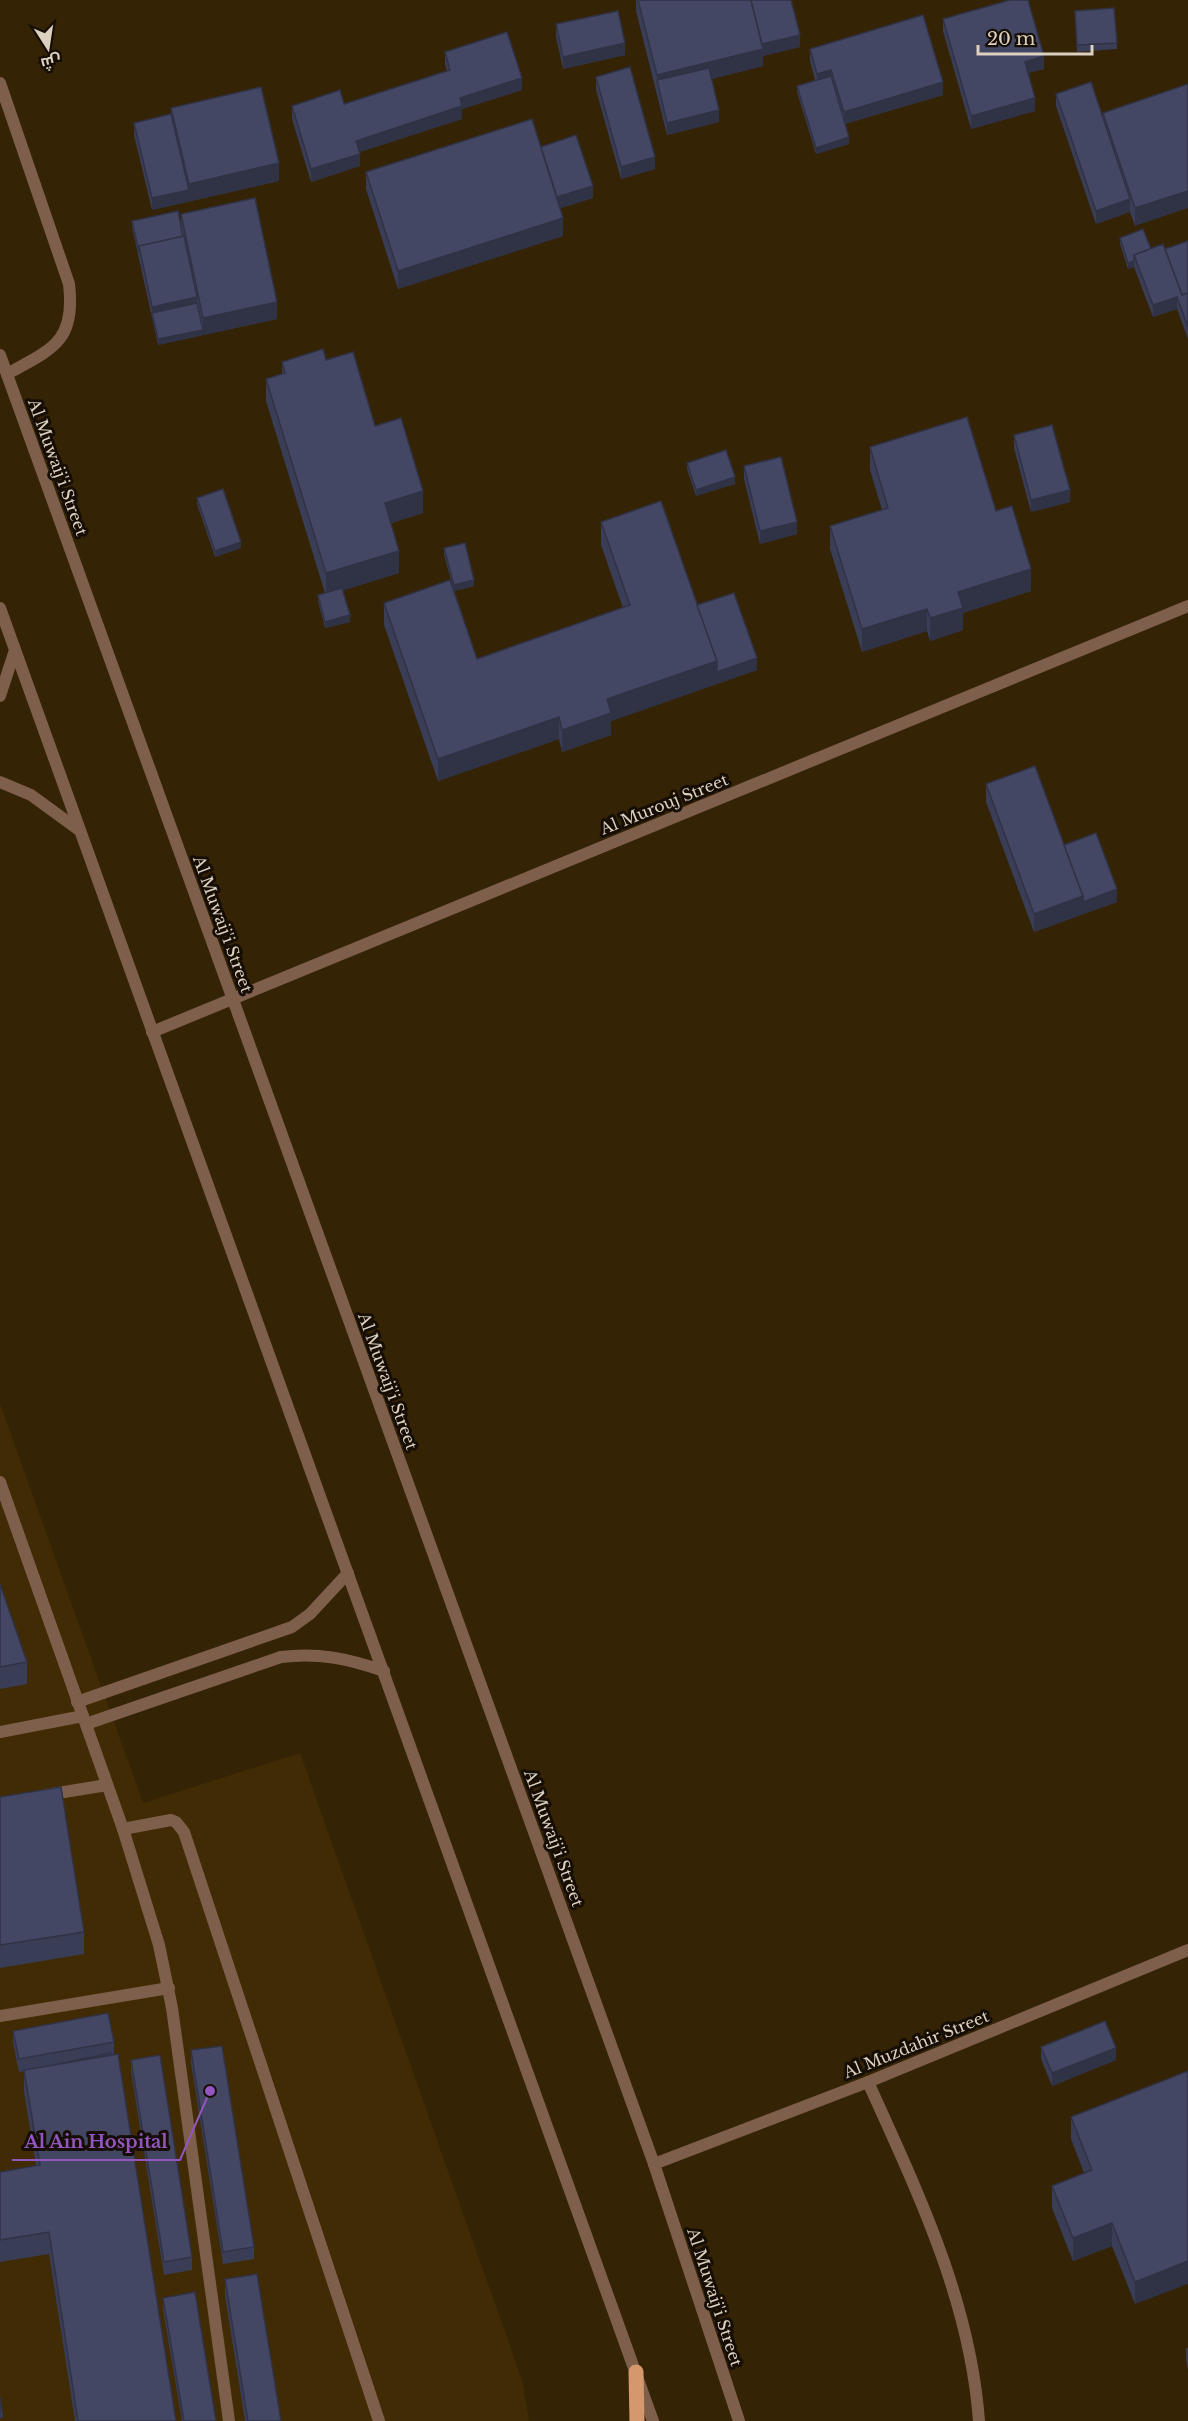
<svg xmlns="http://www.w3.org/2000/svg" width="1188" height="2421" font-family="'Libre Baskerville',Cairo,serif">
  <style>
    .built { fill: #412b05 }
    .lines { fill: none; stroke-linecap: round; stroke-linejoin: round }
    .service { stroke: #7e5f4b; stroke-width: 12 }
    .minor { stroke: #7e5f4b; stroke-width: 12 }
    .tertiary { stroke: #7e5f4b; stroke-width: 12 }
    .primary { stroke: #d5976c; stroke-width: 15 }
    .wall { fill: #3a3d56 }
    .shaded-wall { fill: #303246 }
    .building { fill: #444764; stroke: #303246; stroke-width: 1.5 }
    .labels { text-anchor: middle; stroke-width: 6; stroke-linejoin: round; paint-order: stroke }
    .street-label { font-size: 16px; fill: #dcd0c1; stroke: #160e04 }
    .leader { fill: none; stroke: #9355c0; stroke-width: 2 }
    .callout-dot { fill: #9355c0; stroke: #160e04; stroke-width: 2 }
    .callout-label { font-size: 18px; text-anchor: middle; font-weight: bold; fill: #9355c0; stroke: #160e04; stroke-width: 6; stroke-linejoin: round; paint-order: stroke }
  </style>
  <rect width="100%" height="100%" fill="#352306"/>
  <!-- built -->
  <polygon class="built" points="0,1404 143,1803 300,1753 522,2380 529,2421 0,2421"/>
  <g class="lines">
    <!-- service -->
    <g class="service">
      <polyline points="0,1482 123,1829 159,1945 172,2008 229,2421"/>
      <polyline points="77,1702 292,1627 310,1614 348,1573"/>
      <path d="M86 1724 281 1657C318 1652 349 1659 384 1671"/>
      <polyline points="0,1732 83,1716"/>
      <polyline points="46,1795 107,1785"/>
      <polyline points="123,1829 171,1820 176,1822 184,1832 379,2421"/>
      <polyline points="0,2016 169,1988"/>
      <path d="M868 2082C917 2191 970 2299 979 2421"/>
    </g>
    <!-- minor -->
    <g class="minor">
      <path d="M0 83 69 284C76 342 52 349 7 374"/>
      <polyline points="0,696 15,650"/>
      <polyline points="0,782 31,795 79,830"/>
      <polyline points="152,1032 1188,606"/>
      <polyline points="654,2164 868,2082 1188,1950"/>
    </g>
    <!-- tertiary -->
    <g class="tertiary">
      <polyline points="0,355 654,2164 739,2421"/>
      <polyline points="0,608 653,2421"/>
    </g>
    <!-- primary -->
    <polyline class="primary" points="636,2372 637,2421"/>
  </g>
  <!-- wall -->
  <g class="wall">
    <polygon points="636,0 791,0 800,47 763,56 763,66 712,79 719,122 667,135 636,11"/>
    <polygon points="1075,11 1117,43 1117,49 1077,52"/>
    <polygon points="943,19 1044,69 1028,73 1035,111 971,129 943,31"/>
    <polygon points="556,24 625,55 563,69 556,37"/>
    <polygon points="810,49 943,95 845,124 849,144 816,154 797,92 797,86 815,80 810,61"/>
    <polygon points="445,52 522,90 462,109 462,119 360,152 360,166 311,182 292,119 292,106 344,104 447,71 445,64"/>
    <polygon points="596,77 655,169 621,179 596,90"/>
    <polygon points="1188,84 1135,226 1130,212 1096,224 1056,106 1056,94 1103,119 1103,113"/>
    <polygon points="171,108 279,181 152,210 134,135 134,123 171,114"/>
    <polygon points="541,147 593,198 560,208 563,236 398,289 366,189 366,172"/>
    <polygon points="181,214 277,319 158,345 132,227 132,221 181,225"/>
    <polygon points="1120,238 1151,249 1165,249 1188,241 1188,339 1177,309 1153,317 1134,267 1128,269 1120,244"/>
    <polygon points="326,360 375,426 423,513 391,523 399,573 343,590 350,622 325,628 318,601 318,595 325,593 266,401 266,379 282,374 282,362"/>
    <polygon points="1014,435 1070,502 1031,512 1014,448"/>
    <polygon points="870,447 996,511 1031,591 963,613 963,630 930,641 927,631 862,652 830,549 830,526 882,510 870,470"/>
    <polygon points="687,463 735,484 696,496 687,469"/>
    <polygon points="744,466 797,534 760,544 744,479"/>
    <polygon points="197,498 241,548 215,557 197,504"/>
    <polygon points="601,522 697,605 757,670 611,721 611,735 562,752 559,739 438,781 384,625 384,603 453,587 444,555 444,548 474,586 454,591 477,659 623,608 601,545"/>
    <polygon points="986,784 1064,845 1117,902 1034,932 986,802"/>
    <polygon points="0,1584 27,1662 27,1684 0,1689"/>
    <polygon points="0,1797 84,1932 84,1954 0,1968"/>
    <polygon points="13,2031 114,2042 114,2054 112,2054 176,2421 75,2421 49,2254 0,2262 0,2172 36,2166 24,2092 24,2071 19,2072 13,2043"/>
    <polygon points="1041,2047 1116,2060 1052,2086 1041,2059"/>
    <polygon points="191,2050 254,2247 254,2259 223,2264 191,2063"/>
    <polygon points="131,2060 192,2257 192,2270 164,2275 131,2072"/>
    <polygon points="1188,2071 1135,2304 1112,2246 1073,2261 1052,2208 1052,2186 1084,2173 1071,2139 1071,2117"/>
    <polygon points="225,2279 281,2421 245,2421 225,2296"/>
    <polygon points="163,2298 216,2421 182,2421 163,2310"/>
    <polygon points="1186,2348 1188,2348 1188,2370 1186,2361"/>
  </g>
  <!-- shaded-wall -->
  <g class="shaded-wall">
    <polygon points="800,35 800,47 763,56 763,66 660,92 657,80 657,75 761,44"/>
    <polygon points="625,43 625,55 563,69 563,57"/>
    <polygon points="1044,56 1044,69 1025,74 1025,62"/>
    <polygon points="831,70 831,82 817,86 817,74"/>
    <polygon points="522,78 522,90 462,109 462,119 356,153 356,141 460,98"/>
    <polygon points="943,82 943,95 844,124 844,112"/>
    <polygon points="1035,98 1035,111 971,129 971,116"/>
    <polygon points="719,110 719,122 667,135 667,123"/>
    <polygon points="849,137 849,144 816,154 816,148"/>
    <polygon points="360,154 360,166 311,182 311,169"/>
    <polygon points="655,157 655,169 621,179 621,167"/>
    <polygon points="279,163 279,181 152,210 152,198 189,190 189,184"/>
    <polygon points="593,186 593,198 555,210 555,198"/>
    <polygon points="1188,191 1188,208 1135,226 1135,208"/>
    <polygon points="1130,199 1130,212 1096,224 1096,211"/>
    <polygon points="563,218 563,236 398,289 398,271"/>
    <polygon points="1134,261 1134,267 1128,269 1128,263"/>
    <polygon points="197,297 197,309 152,313 152,307"/>
    <polygon points="1177,297 1177,309 1153,317 1153,305"/>
    <polygon points="277,302 277,319 158,345 158,339 203,330 203,318"/>
    <polygon points="735,477 735,484 696,496 696,490"/>
    <polygon points="1070,490 1070,502 1031,512 1031,500"/>
    <polygon points="423,491 423,513 385,525 385,503"/>
    <polygon points="797,522 797,534 760,544 760,531"/>
    <polygon points="241,542 241,548 215,557 215,551"/>
    <polygon points="399,551 399,573 326,596 326,573"/>
    <polygon points="1031,569 1031,591 963,613 963,630 930,641 930,618 958,592"/>
    <polygon points="474,580 474,586 454,591 454,585"/>
    <polygon points="927,609 927,631 862,652 862,629"/>
    <polygon points="350,615 350,622 325,628 325,622"/>
    <polygon points="757,658 757,670 717,684 717,672"/>
    <polygon points="717,661 717,684 611,721 611,735 562,752 562,730 607,699"/>
    <polygon points="559,717 559,739 438,781 438,759"/>
    <polygon points="1117,889 1117,902 1083,914 1083,902"/>
    <polygon points="1083,896 1083,914 1034,932 1034,914"/>
    <polygon points="1116,2048 1116,2060 1052,2086 1052,2073"/>
    <polygon points="1112,2223 1112,2246 1073,2261 1073,2238"/>
    <polygon points="1188,2261 1188,2284 1135,2304 1135,2282"/>
  </g>
  <!-- building -->
  <g class="building">
    <polygon points="638,0 751,0 763,49 657,75"/>
    <polygon points="751,0 791,0 800,35 762,44"/>
    <polygon points="1010,0 1028,0 1044,56 1025,62 1035,98 971,116 943,19"/>
    <polygon points="1114,8 1117,43 1077,45 1075,11"/>
    <polygon points="618,11 625,43 563,57 556,24"/>
    <polygon points="923,15 943,82 844,112 831,70 817,74 810,49"/>
    <polygon points="507,32 522,78 460,98 462,106 356,141 360,154 311,169 292,106 340,90 344,104 450,70 445,52"/>
    <polygon points="630,67 655,157 621,167 596,77"/>
    <polygon points="709,68 719,110 667,123 657,80"/>
    <polygon points="831,76 849,137 816,148 797,86"/>
    <polygon points="1091,82 1130,199 1096,211 1056,94"/>
    <polygon points="1188,84 1188,191 1135,208 1103,113"/>
    <polygon points="261,87 279,163 189,184 171,108"/>
    <polygon points="171,114 189,190 152,198 134,123"/>
    <polygon points="532,119 563,218 398,271 366,172"/>
    <polygon points="576,135 593,186 557,197 541,147"/>
    <polygon points="255,198 277,302 203,318 181,214"/>
    <polygon points="178,211 183,237 139,246 139,252 132,221"/>
    <polygon points="1143,229 1151,249 1134,255 1134,261 1128,263 1120,238"/>
    <polygon points="184,236 197,297 152,307 139,246"/>
    <polygon points="1188,241 1188,293 1182,295 1165,249"/>
    <polygon points="1163,244 1182,295 1188,293 1188,327 1177,297 1153,305 1134,255"/>
    <polygon points="197,303 203,330 158,339 152,313"/>
    <polygon points="323,349 326,360 353,352 375,426 401,418 423,491 385,503 399,551 326,573 266,379 285,373 282,362"/>
    <polygon points="967,417 996,511 1012,506 1031,569 958,592 963,608 930,618 927,609 862,629 830,526 888,508 870,447"/>
    <polygon points="1052,425 1070,490 1031,500 1014,435"/>
    <polygon points="726,450 735,477 696,490 687,463"/>
    <polygon points="781,457 797,522 760,531 744,466"/>
    <polygon points="223,489 241,542 215,551 197,498"/>
    <polygon points="661,501 717,661 607,699 611,713 562,730 559,717 438,759 384,603 450,580 477,659 630,605 601,522"/>
    <polygon points="465,543 474,580 454,585 444,548"/>
    <polygon points="342,588 350,615 325,622 318,595"/>
    <polygon points="734,593 757,658 717,672 717,661 697,605"/>
    <polygon points="1035,766 1083,896 1034,914 986,784"/>
    <polygon points="1096,833 1117,889 1083,902 1083,896 1064,845"/>
    <polygon points="0,1584 27,1662 0,1667"/>
    <polygon points="61,1787 84,1932 0,1945 0,1797"/>
    <polygon points="108,2013 114,2042 19,2059 13,2031"/>
    <polygon points="1105,2021 1116,2048 1052,2073 1041,2047"/>
    <polygon points="222,2046 254,2247 223,2252 191,2050"/>
    <polygon points="111,2053 112,2055 59,2064"/>
    <polygon points="118,2054 176,2421 78,2421 49,2232 0,2240 0,2172 40,2165 24,2070"/>
    <polygon points="160,2055 192,2257 164,2262 131,2060"/>
    <polygon points="1188,2071 1188,2261 1135,2282 1112,2223 1073,2238 1052,2186 1092,2170 1071,2117"/>
    <polygon points="257,2274 281,2421 248,2421 225,2279"/>
    <polygon points="195,2292 216,2421 184,2421 163,2298"/>
    <polygon points="0,2397 3,2417 0,2418"/>
  </g>
  <g class="labels">
    <!-- street labels -->
    <g class="street-label">
      <text transform="translate(58 467) rotate(70)" y="6">Al Muwaij'i Street</text>
      <text transform="translate(664 804) rotate(-22)" y="6">Al Murouj Street</text>
      <text transform="translate(223 924) rotate(70)" y="6">Al Muwaij'i Street</text>
      <text transform="translate(388 1381) rotate(70)" y="6">Al Muwaij'i Street</text>
      <text transform="translate(554 1838) rotate(70)" y="6">Al Muwaij'i Street</text>
      <text transform="translate(916 2044) rotate(-22)" y="6">Al Muzdahir Street</text>
      <text transform="translate(715 2297) rotate(72)" y="6">Al Muwaij'i Street</text>
    </g>
  </g>
  <!-- callouts -->
  <path class="leader" d="M210 2091L180 2160H12"/>
  <circle class="callout-dot" cx="210" cy="2091" r="6"/>
  <g class="callout-label">
    <text x="96" y="2148">Al Ain Hospital</text>
  </g>
  <!-- north arrow -->
  <g transform="translate(48 48) rotate(168)" stroke="#160e04" stroke-width="4.5" paint-order="stroke">
  <path d="M0-4.5L10 22L0 15L-10 22Z" fill="#dcd0c1"/>
  <text y="-9" font-size="16" font-weight="bold" text-anchor="middle" fill="#dcd0c1">ش</text>
  </g>
  <!-- scale -->
  <path d="M978 45v9h114v-9" fill="none" stroke="#dcd0c1" stroke-width="3"/>
  <text x="987" y="45" font-size="18" fill="#dcd0c1" stroke="#160e04" stroke-width="4.5" paint-order="stroke">20 m</text>
</svg>
